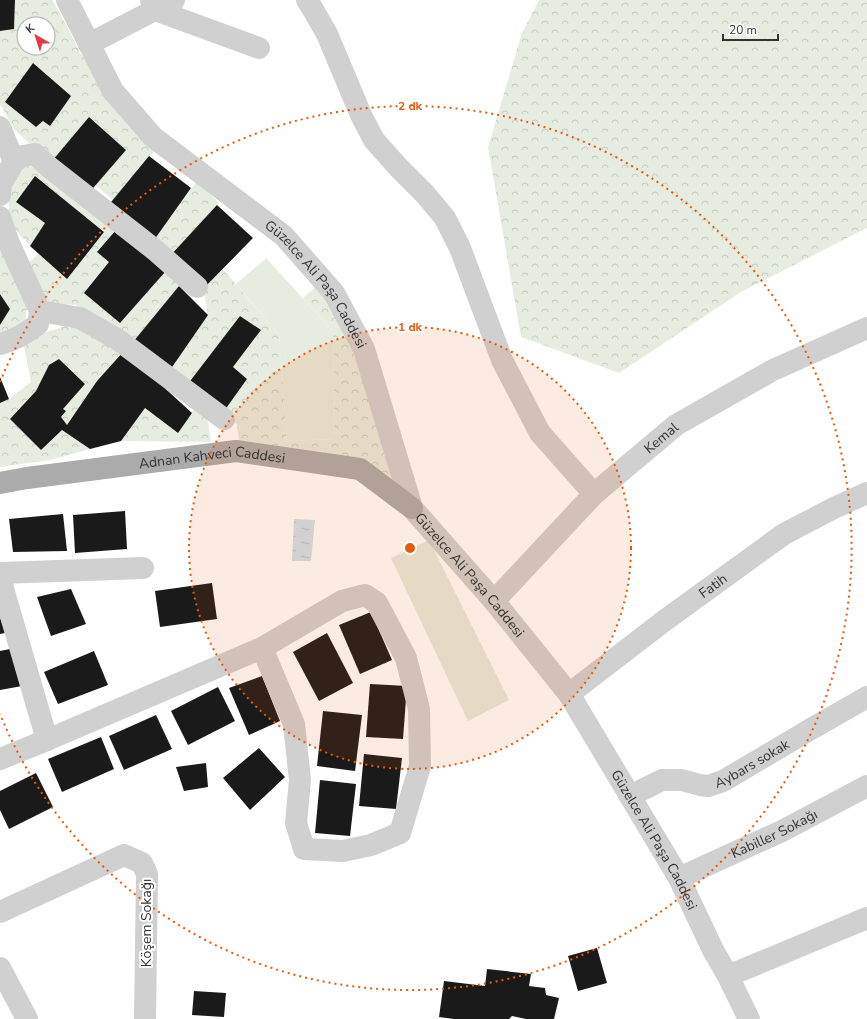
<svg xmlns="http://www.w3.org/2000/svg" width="867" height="1019" font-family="'Nunito Sans',sans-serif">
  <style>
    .green { fill: #e6ecdf }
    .forest { fill: url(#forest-crowns); fill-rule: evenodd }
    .water { fill: url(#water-ripples) }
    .building { fill: #1a1a1a }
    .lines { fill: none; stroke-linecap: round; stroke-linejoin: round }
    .minor { stroke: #d0d0d0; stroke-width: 22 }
    .major { stroke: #ababab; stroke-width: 22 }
    .ring { fill: none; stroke: #e8590c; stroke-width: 2; stroke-dasharray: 2 4 }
    .labels { text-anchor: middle; stroke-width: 4; stroke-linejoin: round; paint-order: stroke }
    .street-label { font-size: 14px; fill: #333; stroke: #fff }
    .centre { fill: #e8590c; stroke: #fff; stroke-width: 2 }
    .ring-label { font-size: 12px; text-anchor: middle; font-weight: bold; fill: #e8590c; stroke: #fff; stroke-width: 4; stroke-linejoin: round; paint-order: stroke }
  </style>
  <defs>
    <pattern id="forest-crowns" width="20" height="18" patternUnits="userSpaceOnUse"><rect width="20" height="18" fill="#e6ecdf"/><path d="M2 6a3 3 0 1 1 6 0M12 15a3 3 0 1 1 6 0" fill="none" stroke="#c6cbc0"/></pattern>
    <pattern id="water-ripples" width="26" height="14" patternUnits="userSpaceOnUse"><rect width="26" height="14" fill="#cfe2ee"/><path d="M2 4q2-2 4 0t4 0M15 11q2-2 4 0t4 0" fill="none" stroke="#b2c2cd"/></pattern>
  </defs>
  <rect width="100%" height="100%" fill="#fff"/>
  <!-- green -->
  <g class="green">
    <polygon points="266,258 333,331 335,439 287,441 279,335 236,284"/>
    <polygon points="429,540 509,700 468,721 391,558"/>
  </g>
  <!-- forest -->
  <g class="forest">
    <path d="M15 0H52L61 15 81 54 158 148 149 156 113 200 95 185 126 150 90 117 52 161 33 147 14 129 0 104V31L14 29ZM24 24H48V48H24ZM70 96 50 126 43 121 36 127 5 102Z"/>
    <polygon points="539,0 867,0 867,228 741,292 619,373 521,337 488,147 522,33"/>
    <polygon points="30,160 116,230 97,251 109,262 85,293 120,323 165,272 179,286 134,341 97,381 67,425 61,417 66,411 63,409 85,384 59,359 49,365 36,391 10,419 41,450 62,430 90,449 50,460 0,467 0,403 9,399 31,382 24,346 44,333 65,326 100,329 76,305 40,303 28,263 39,253 72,271 104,232 35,176 16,202 45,223 30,246 10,223 8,194 11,177"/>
    <polygon points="197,181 219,203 169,257 152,243"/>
    <polygon points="0,246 27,308 24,330 0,336 0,325 10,309 0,294"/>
    <polygon points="223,269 279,335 287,441 335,439 333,331 303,298 319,284 348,331 398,480 393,486 239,442 237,424 222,414 247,379 233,367 261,331 240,316 184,389 168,373 208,315 203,289"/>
    <polygon points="145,408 177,433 195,408 207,415 211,442 121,441"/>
  </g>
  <!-- water -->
  <polygon class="water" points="294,519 315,520 311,561 292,561"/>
  <!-- building -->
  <g class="building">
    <polygon points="0,0 15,0 14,29 0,31"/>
    <polygon points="33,63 71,96 50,126 43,121 36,127 5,102"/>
    <polygon points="89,117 126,150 88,194 52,161"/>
    <polygon points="149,156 191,188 152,243 107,207"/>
    <polygon points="35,176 104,232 67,279 30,246 45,223 16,202"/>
    <polygon points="217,205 253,238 203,289 169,257"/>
    <polygon points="116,230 165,272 120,323 84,293 109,262 97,252"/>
    <polygon points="179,286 208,315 168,373 133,342"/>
    <polygon points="0,294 10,309 0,325"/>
    <polygon points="240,316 261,330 233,367 247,379 222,414 184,389"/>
    <polygon points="124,351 192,413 178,433 145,408 121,441 90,449 62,430 41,450 10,419 36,391 49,365 59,359 85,384 63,409 66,411 61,417 67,425 97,381"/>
    <polygon points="0,377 9,399 0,403"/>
    <polygon points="125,511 127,549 75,553 73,515"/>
    <polygon points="63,514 67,551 13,552 9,519"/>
    <polygon points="212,583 217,619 160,627 155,591"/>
    <polygon points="71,589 86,624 51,636 37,597"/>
    <polygon points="371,612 392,660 360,674 339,625"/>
    <polygon points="0,617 5,633 0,634"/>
    <polygon points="327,633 353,683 319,701 293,652"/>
    <polygon points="10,649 22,686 0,690 0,651"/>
    <polygon points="94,651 108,685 58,704 44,672"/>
    <polygon points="262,676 280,721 249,735 229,688"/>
    <polygon points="370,684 407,686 403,739 366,737"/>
    <polygon points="218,687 235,721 188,745 171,711"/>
    <polygon points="323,711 362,715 355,771 317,766"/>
    <polygon points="156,715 172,749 124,770 109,736"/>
    <polygon points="101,737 114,769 62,792 48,759"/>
    <polygon points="259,748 285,777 250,810 223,778"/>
    <polygon points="364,754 402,758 396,809 359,806"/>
    <polygon points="206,763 208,787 184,791 176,767"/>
    <polygon points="36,773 53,807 9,829 0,810 0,791"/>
    <polygon points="320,780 356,784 350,836 315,833"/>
    <polygon points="597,948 607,983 578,991 568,956"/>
    <polygon points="487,969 531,974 529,986 545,988 546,995 559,998 554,1019 526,1019 512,1016 509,1019 454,1019 439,1017 444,981 485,986"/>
    <polygon points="194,991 226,993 224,1017 192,1015"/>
  </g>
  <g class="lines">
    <!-- minor -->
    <g class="minor">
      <path id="s1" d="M67 0 113 91 153 137 284 236 334 293 364 349 412 508 494 601 569 694 679 878 713 950 728 976 749 1019"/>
      <polyline points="151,0 155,10 259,48"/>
      <polyline points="307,0 311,6 327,34 361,115 374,140 398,167 425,194 445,218 460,248 502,360 540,433 594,494"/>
      <polyline points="89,44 174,0"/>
      <polyline points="0,127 14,162"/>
      <polyline points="0,195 1,184 14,162 22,156 35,154 49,167 155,250 197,287"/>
      <path d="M0 217 8 241 40 311 38 324C26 334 15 340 0 344"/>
      <polyline points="40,311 80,318 117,339 224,419"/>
      <polyline points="0,573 143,568"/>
      <polyline points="0,578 47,740 262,648 342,601 365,595 377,603 406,658 419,709 420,766 400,833 371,845 343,851 304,849 296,823 300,780 294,724 262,648"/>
      <path id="s2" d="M494 601 594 494 676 425 773 370 867 328"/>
      <path id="s3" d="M569 694 664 621 784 534 834 508 867 493"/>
      <polyline points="0,759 47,740"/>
      <path id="s4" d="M630 796 662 780H682L700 785 708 786 723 781 811 729 867 697"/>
      <path id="s5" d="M679 878 782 831 867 786"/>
      <polyline points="0,912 124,855 142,863 147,874 145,1019"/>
      <polyline points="0,968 27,1019"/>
      <polyline points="728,976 867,918"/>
    </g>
    <!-- major -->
    <path class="major" id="s6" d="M0 483 27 478 236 451 360 469 412 508"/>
  </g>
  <!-- distance rings -->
  <circle cx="410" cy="548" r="221" fill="#e8590c" fill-opacity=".12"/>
  <g class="ring">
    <circle cx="410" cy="548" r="221"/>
    <path d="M0 382A442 442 0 1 1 0 714"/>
  </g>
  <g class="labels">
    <!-- street labels -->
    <g class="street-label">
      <text dy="5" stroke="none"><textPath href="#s1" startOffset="385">Güzelce Ali Paşa Caddesi</textPath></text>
      <text dy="5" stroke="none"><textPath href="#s2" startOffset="234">Kemal</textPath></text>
      <text dy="5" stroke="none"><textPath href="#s6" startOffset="214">Adnan Kahveci Caddesi</textPath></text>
      <text dy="5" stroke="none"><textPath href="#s1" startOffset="721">Güzelce Ali Paşa Caddesi</textPath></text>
      <text dy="5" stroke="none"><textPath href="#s3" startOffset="180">Fatih</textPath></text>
      <text dy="5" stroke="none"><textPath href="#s4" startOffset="132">Aybars sokak</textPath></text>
      <text dy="5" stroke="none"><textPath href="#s5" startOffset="105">Kabiller Sokağı</textPath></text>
      <text dy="5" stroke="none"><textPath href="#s1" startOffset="1045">Güzelce Ali Paşa Caddesi</textPath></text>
      <text transform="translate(146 923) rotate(-90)" y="5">Köşem Sokağı</text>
    </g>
  </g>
  <circle cx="410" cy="548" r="6" class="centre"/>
  <g class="ring-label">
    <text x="410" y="110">2 dk</text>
    <text x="410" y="331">1 dk</text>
  </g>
  <!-- north arrow -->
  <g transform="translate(36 36) rotate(321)"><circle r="19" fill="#ffffff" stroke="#adadad"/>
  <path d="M0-3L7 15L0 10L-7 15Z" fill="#e63946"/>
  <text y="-6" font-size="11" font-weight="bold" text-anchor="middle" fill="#333333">K</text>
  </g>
  <!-- scale -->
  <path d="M723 34v6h55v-6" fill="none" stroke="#333333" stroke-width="2"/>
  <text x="729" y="34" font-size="12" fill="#333333" stroke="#ffffff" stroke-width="3" paint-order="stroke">20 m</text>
</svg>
